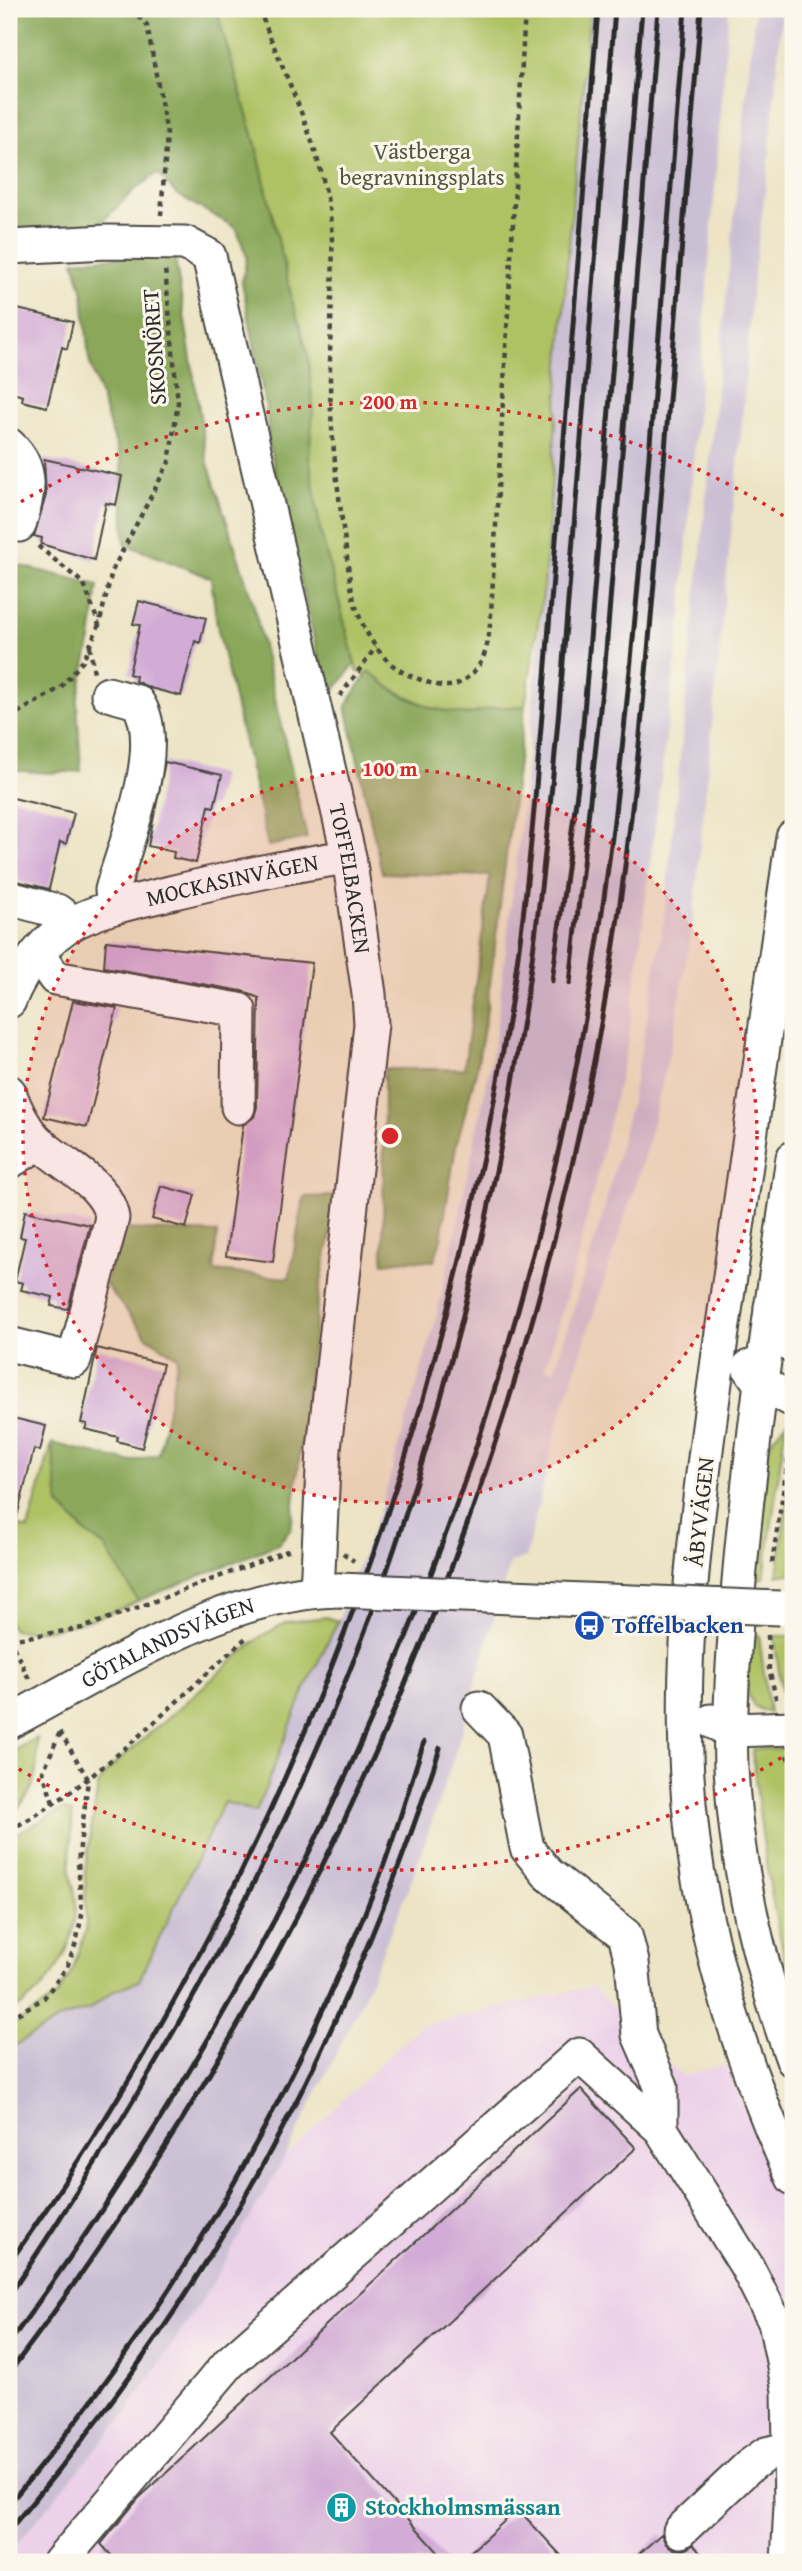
<svg xmlns="http://www.w3.org/2000/svg" width="802" height="2571" font-family="'Gentium Book Plus',serif">
  <style>
    .built { fill: #ecd1e9 }
    .industrial { fill: #cbbfd4 }
    .green { fill: #aec164; stroke: #6c7648; stroke-width: 2 }
    .forest { fill: #8aa75a; stroke: #5a6942; stroke-width: 2 }
    .building { fill: #d2abd6 }
    .lines { fill: none; stroke-linecap: round; stroke-linejoin: round }
    .minor-casing { stroke: #484742; stroke-width: 37 }
    .path { stroke: #484742; stroke-width: 4.5; stroke-dasharray: 5 5; stroke-linecap: butt }
    .minor { stroke: #fff; stroke-width: 33 }
    .rail { stroke: #2b2b2b; stroke-width: 5 }
    .minor-bridge-casing { stroke: #484742; stroke-width: 37; stroke-linecap: butt }
    .path-bridge { stroke: #484742; stroke-width: 4.5; stroke-dasharray: 5 5; stroke-linecap: butt }
    .minor-bridge { stroke: #fff; stroke-width: 33 }
    .ring { fill: none; stroke: #d62828; stroke-width: 3.5; stroke-dasharray: 3.5 7 }
    .labels { text-anchor: middle; stroke-width: 6; stroke-linejoin: round; paint-order: stroke }
    .park-label { font-size: 23px; fill: #52583c; stroke: #fbf7ec }
    .street-label { font-size: 23px; fill: #2b2b2b; stroke: #fbf7ec }
    .transit-label { font-size: 23px; font-weight: bold; fill: #164399; stroke: #fbf7ec; text-anchor: start }
    .culture-label { font-size: 23px; font-weight: bold; fill: #0d838f; stroke: #fbf7ec; text-anchor: start }
    .centre { fill: #d62828; stroke: #fbf7ec; stroke-width: 3.5 }
    .ring-label { font-size: 21px; text-anchor: middle; font-weight: bold; fill: #d62828; stroke: #fbf7ec; stroke-width: 6; stroke-linejoin: round; paint-order: stroke }
  </style>
  <rect width="100%" height="100%" fill="#fbf7ec"/>
  <filter id="ink" filterUnits="userSpaceOnUse"><feTurbulence type="fractalNoise" baseFrequency=".0143" numOctaves="2"/><feDisplacementMap in="SourceGraphic" scale="14" xChannelSelector="R" yChannelSelector="G"/><feConvolveMatrix kernelMatrix="1 2 1 2 8 2 1 2 1" color-interpolation-filters="sRGB"/></filter>
  <filter id="wash" filterUnits="userSpaceOnUse"><feTurbulence type="fractalNoise" baseFrequency=".00686" numOctaves="4" result="noise"/><feDisplacementMap in="SourceGraphic" scale="28" xChannelSelector="R" yChannelSelector="G"/><feGaussianBlur stdDeviation="1.57" result="paint"/><feColorMatrix in="noise" values="0 0 0 0 0 0 0 0 0 0 0 0 0 0 0 0 0 1.4 0 .05"/><feComposite in="paint" operator="in"/></filter>
  <g filter="url(#wash)">
    <rect width="100%" height="100%" fill="#ece4c5"/>
    <!-- built -->
    <polygon class="built" points="592,1986 682,2076 726,2064 793,2220 793,2562 9,2562 9,2553 127,2412 211,2286 285,2157 420,2026"/>
    <!-- industrial -->
    <polygon class="industrial" points="590,9 729,9 681,616 628,1042 577,1260 545,1368 554,1371 603,1214 631,1102 648,1014 664,918 755,9 782,9 768,172 752,287 743,412 692,929 673,1037 645,1155 556,1430 526,1557 510,1563 454,1757 412,1879 363,1999 285,2157 211,2286 127,2412 9,2553 9,2049 61,2018 88,2010 115,1990 139,1981 224,1802 256,1811 306,1689 338,1621 382,1504 434,1326 457,1226 495,1040 523,804 544,587 567,267"/>
    <!-- green -->
    <g class="green">
      <polygon points="216,9 590,9 567,267 544,587 525,706 493,708 467,715 431,708 357,671 320,529 309,456 313,410 308,355 292,300 256,145"/>
      <polygon points="786,1423 764,1578 749,1579 767,1454 772,1439"/>
      <path d="M52 1443 60 1504 86 1533 105 1547 140 1600C104 1617 53 1635 13 1630L9 1623V1524L28 1529Z"/>
      <polygon points="793,1456 793,1573 777,1576"/>
      <polygon points="325,1617 338,1621 305,1689 256,1812 224,1802 139,1981 115,1990 88,2010 61,2018 9,2049 9,2028 57,1996 73,1969 86,1930 85,1870 98,1786 108,1770 261,1636 287,1622"/>
      <polygon points="759,1635 769,1713 754,1706 747,1692 748,1636"/>
      <polygon points="774,1636 793,1636 793,1709 788,1710 789,1700 782,1694"/>
      <path d="M37 1738C38 1773 37 1794 9 1816V1753Z"/>
      <path d="M793 1748V1988C770 1909 761 1831 752 1749Z"/>
      <path d="M63 1809 72 1813C73 1831 70 1848 70 1866 70 1879 76 1891 76 1904 76 1950 48 1991 9 2013V1837Z"/>
    </g>
    <!-- forest -->
    <g class="forest">
      <polygon points="9,9 216,9 256,145 292,300 308,355 313,410 309,456 320,529 355,663 328,699 269,444 266,407 242,282 247,257 236,228 176,194 158,173 133,191 101,223 9,231"/>
      <polygon points="174,252 207,460 254,606 307,838 268,846 217,625 211,578 125,544 121,461 89,360 83,293 74,261"/>
      <polygon points="9,563 98,585 91,639 77,702 81,771 48,773 9,770"/>
      <polygon points="369,671 397,693 431,708 467,715 493,708 525,706 486,1016 476,1072 456,1146 441,1239 434,1261 407,1260 383,1263 384,1069 464,1069 490,876 382,873 346,706"/>
      <polygon points="338,1196 319,1292 291,1529 278,1544 138,1601 105,1547 86,1533 59,1504 52,1443 130,1462 159,1454 178,1357 148,1338 105,1284 123,1229 217,1233 214,1271 289,1278 304,1197"/>
    </g>
    <g id="blocks">
      <!-- building -->
      <g class="building">
        <polygon points="9,307 73,322 67,349 62,347 47,407 22,401 23,396 9,392"/>
        <polygon points="44,459 122,476 116,505 106,503 94,560 41,544 42,538 34,536 46,495"/>
        <polygon points="139,601 206,618 200,643 195,641 181,696 150,688 135,681 136,676 129,674 140,625 133,624"/>
        <polygon points="165,762 222,775 214,807 209,806 196,863 173,858 174,852 148,846"/>
        <polygon points="9,797 74,813 66,844 60,842 49,889 9,879"/>
        <polygon points="106,941 312,963 273,1262 226,1256 243,1125 254,1117 257,1107 259,998 242,991 104,967"/>
        <polygon points="73,1001 117,1008 87,1127 44,1117"/>
        <polygon points="161,1186 195,1195 186,1228 152,1219"/>
        <polygon points="25,1211 90,1225 68,1309 51,1306 53,1297 21,1290 23,1283 15,1281 25,1238 20,1237"/>
        <polygon points="97,1348 163,1364 142,1448 117,1441 118,1437 85,1429 87,1424 81,1423"/>
        <polygon points="9,1417 46,1426 40,1451 34,1449 16,1521 9,1520"/>
        <polygon points="581,2089 636,2148 330,2432 447,2562 117,2562 101,2544 138,2499"/>
        <polygon points="518,2509 567,2562 459,2562"/>
        <polygon points="661,2534 666,2544 674,2549 684,2550 693,2545 709,2562 630,2562"/>
      </g>
    </g>
  </g>
  <g filter="url(#ink)">
    <use href="#blocks" fill-opacity="0" stroke="#484742" stroke-width="2"/>
    <g class="lines">
      <defs>
        <g id="minor">
          <path id="s1" d="M9 247 107 242 185 243 209 256 349 857 369 994 371 1024 324 1449 317 1591"/>
          <path d="M9 445C35 469 28 494 19 525"/>
          <path d="M108 694 137 702C167 743 125 844 112 890L114 907"/>
          <path d="M793 837C768 1009 743 1181 719 1353 701 1485 681 1621 686 1755 691 1902 733 2045 793 2178"/>
          <polyline points="9,898 57,911 73,923"/>
          <polyline points="38,954 55,978 239,1010 238,1107"/>
          <path id="s2" d="M9 1001C21 970 47 935 77 921 106 907 139 901 170 893 229 879 289 865 349 857"/>
          <path d="M9 1092C15 1109 23 1126 35 1139 59 1164 107 1182 112 1218L74 1360 9 1344"/>
          <path d="M793 1158C772 1302 750 1447 738 1593 734 1650 729 1709 731 1767 736 1867 759 1966 793 2060"/>
          <polyline points="9,1162 39,1143"/>
          <polyline points="771,1307 793,1347"/>
          <polyline points="749,1367 760,1383 793,1400"/>
          <polyline points="479,1708 505,1735 527,1848 548,1874 625,1935 632,1962 639,2035 661,2086 661,2129"/>
          <polyline points="711,1721 730,1730 793,1728"/>
          <path id="s3" d="M9 1722C108 1670 224 1592 339 1590"/>
          <polyline points="680,2531 748,2467 766,2454 791,2448"/>
          <polyline points="60,2562 229,2363 579,2055 661,2129 746,2265 775,2322 789,2390 791,2505 788,2562"/>
        </g>
      </defs>
      <!-- minor casing -->
      <use href="#minor" class="minor-casing"/>
      <!-- path -->
      <g class="path">
        <polyline points="131,9 147,25 167,134 161,215"/>
        <path d="M259 9C284 75 317 137 329 208 337 264 329 321 330 377 330 429 337 483 344 535 348 560 349 589 358 613 369 641 386 668 416 678 429 683 448 691 461 682 488 665 488 643 491 614L525 9"/>
        <polyline points="38,546 84,584 99,625"/>
        <polyline points="90,647 94,673"/>
        <polyline points="340,696 376,647"/>
        <polyline points="9,718 60,688 83,661 99,625 112,571 169,462 178,403 165,269"/>
        <polyline points="772,1563 793,1428"/>
        <polyline points="768,1635 769,1669 777,1702"/>
        <polyline points="9,1638 30,1681"/>
        <polyline points="9,1640 83,1628 290,1550"/>
        <polyline points="60,1732 88,1779"/>
        <polyline points="787,1755 793,1771"/>
        <polyline points="53,1803 43,1772 60,1732"/>
        <path d="M9 1830C94 1787 176 1700 247 1637"/>
        <polyline points="9,2019 44,1998 67,1967 76,1943 82,1915 78,1862 88,1780"/>
      </g>
      <!-- minor -->
      <use href="#minor" class="minor"/>
      <!-- rail -->
      <g class="rail">
        <polyline points="552,981 578,785 642,9"/>
        <polyline points="570,983 605,663 658,9"/>
        <path d="M9 2263C272 1894 437 1463 509 1016 532 876 540 731 552 590 567 396 582 202 598 9"/>
        <path d="M9 2296C166 2061 305 1816 395 1547 459 1356 505 1159 532 959 552 812 563 663 575 514 588 346 602 177 615 9"/>
        <path d="M9 2343C277 1976 460 1588 560 1144 605 946 624 743 642 541 657 364 671 186 685 9"/>
        <path d="M9 2373C301 1987 502 1536 594 1061 629 880 645 695 660 511 674 344 687 176 701 9"/>
        <path d="M9 2504C171 2313 287 2111 379 1878 396 1834 409 1787 424 1742"/>
        <path d="M9 2530C212 2293 344 2045 440 1748"/>
      </g>
      <defs>
        <polyline id="minor-bridge" points="339,1590 780,1608"/>
      </defs>
      <!-- minor-bridge casing -->
      <use href="#minor-bridge" class="minor-bridge-casing"/>
      <!-- path-bridge -->
      <polyline class="path-bridge" points="343,1553 354,1561"/>
      <!-- minor-bridge -->
      <use href="#minor-bridge" class="minor-bridge"/>
    </g>
  </g>
  <!-- distance rings -->
  <circle cx="390" cy="1136" r="367" fill="#d62828" fill-opacity=".12"/>
  <g class="ring">
    <circle cx="390" cy="1136" r="367"/>
    <path d="M790 1752A734 734 0 0 1 12 1765M12 507A734 734 0 0 1 790 520"/>
  </g>
  <!-- icons -->
  <defs>
    <symbol id="bus-disc" viewBox="-11 -11 22 22"><circle r="9.5" fill="#1a4fb4" stroke="#fbf7ec"/><path d="M-5-6H5V4H4V6H2V4H-2V6H-4V4H-5ZM-3.5-4V0h7V-4ZM-3.5 1.2v1.5H-2V1.2ZM2 1.2v1.5H3.5V1.2Z" fill="#fff"/></symbol>
    <symbol id="building-disc" viewBox="-11 -11 22 22"><circle r="9.5" fill="#0f9aa8" stroke="#fbf7ec"/><path d="M-4-6H4V6H1V3H-1V6H-4ZM-2.5-4.3h1.7v1.8h-1.7ZM.8-4.3h1.7v1.8H.8ZM-2.5-1h1.7V.8h-1.7ZM.8-1h1.7V.8H.8Z" fill="#fff"/></symbol>
  </defs>
  <g fill-rule="evenodd">
    <use href="#bus-disc" x="572" y="1608" width="35" height="35"/>
    <use href="#building-disc" x="324" y="2490" width="35" height="35"/>
  </g>
  <g class="labels">
    <!-- park labels -->
    <g class="park-label">
      <text x="422" y="159">Västberga<tspan x="422" dy="26">begravningsplats</tspan></text>
    </g>
    <!-- street labels -->
    <g class="street-label">
      <text transform="translate(154 347) rotate(-94)" y="8">SKOSNÖRET</text>
      <text dy="8" stroke="none"><textPath href="#s1" startOffset="842">TOFFELBACKEN</textPath></text>
      <text dy="8" stroke="none"><textPath href="#s2" startOffset="268">MOCKASINVÄGEN</textPath></text>
      <text transform="translate(700 1512) rotate(-84)" y="8">ÅBYVÄGEN</text>
      <text dy="8" stroke="none"><textPath href="#s3" startOffset="178">GÖTALANDSVÄGEN</textPath></text>
    </g>
    <!-- transit labels -->
    <g class="transit-label">
      <text x="612" y="1633">Toffelbacken</text>
    </g>
    <!-- culture labels -->
    <g class="culture-label">
      <text x="365" y="2515">Stockholmsmässan</text>
    </g>
  </g>
  <circle cx="390" cy="1136" r="10" class="centre"/>
  <g class="ring-label">
    <text x="390" y="409">200 m</text>
    <text x="390" y="776">100 m</text>
  </g>
  <!-- margin -->
  <rect width="802" height="2571" fill="none" stroke="#fbf7ec" stroke-width="35"/>
</svg>
